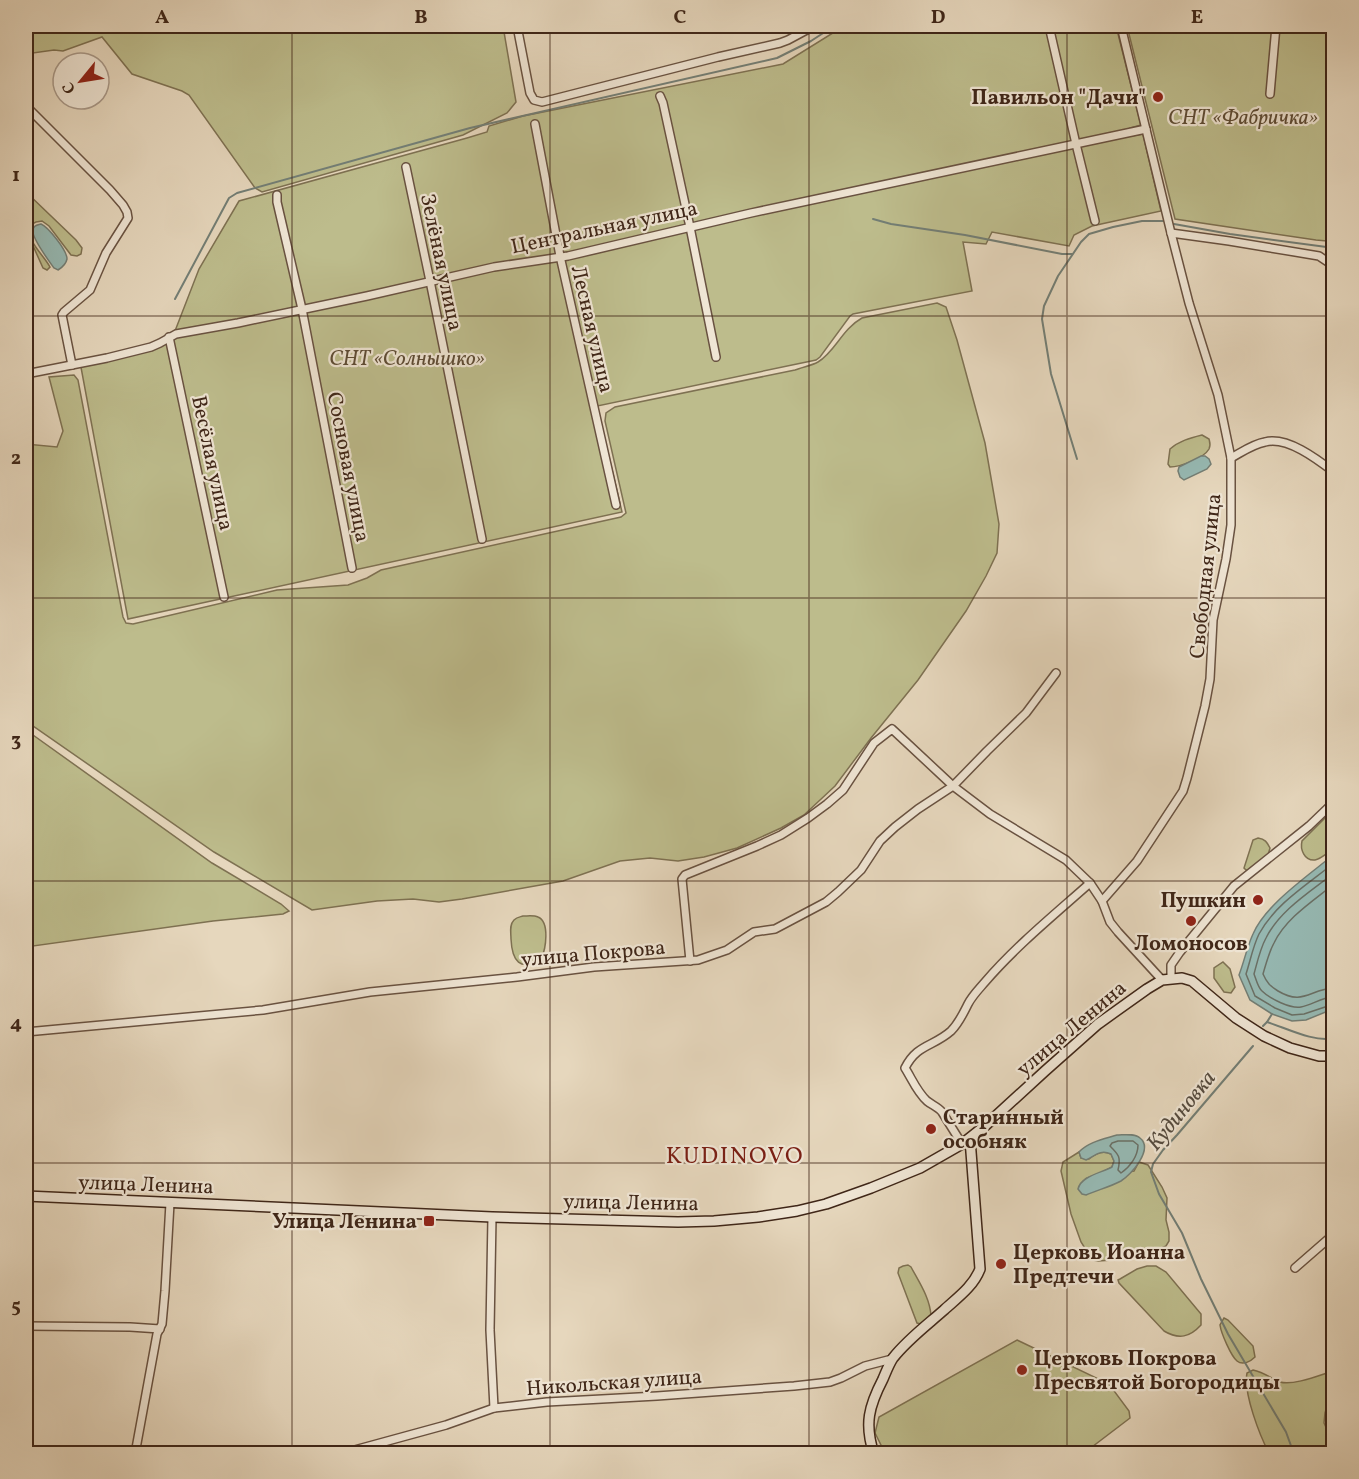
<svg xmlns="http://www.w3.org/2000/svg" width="1359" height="1479" font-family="Vollkorn,serif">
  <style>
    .green { fill: #bdbc8c; stroke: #7e7152; stroke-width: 1.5 }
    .water { fill: #96b9b3; stroke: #737e75; stroke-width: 1.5 }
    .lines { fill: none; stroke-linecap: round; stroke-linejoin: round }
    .shore { stroke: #6a7066; stroke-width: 1.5 }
    .stream { stroke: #737e75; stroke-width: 2 }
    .street-casing { stroke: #695241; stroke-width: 10 }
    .secondary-casing { stroke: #3f2618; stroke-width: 12 }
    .street { stroke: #efe5d4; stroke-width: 7 }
    .secondary { stroke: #efe5d4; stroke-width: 9 }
    .grid { fill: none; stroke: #3f2618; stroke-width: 1.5; stroke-opacity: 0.55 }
    .poi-dot { fill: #8f2418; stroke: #efe5d4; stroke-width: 2 }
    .labels { text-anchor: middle; stroke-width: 4.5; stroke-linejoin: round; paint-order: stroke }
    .poi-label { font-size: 21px; font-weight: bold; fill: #3f2618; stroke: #efe5d4; text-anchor: end }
    .park-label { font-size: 21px; font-style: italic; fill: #5e4c35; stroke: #efe5d4 }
    .street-label { font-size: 21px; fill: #3f2618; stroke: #efe5d4 }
    .water-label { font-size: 22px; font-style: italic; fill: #554b3f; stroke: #efe5d4 }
    .quarter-label { font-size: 24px; letter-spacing: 1.5px; fill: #7a1f14; stroke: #efe5d4 }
    .neatline { fill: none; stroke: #3f2618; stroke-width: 2 }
    .grid-label { font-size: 20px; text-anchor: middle; font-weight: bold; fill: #3f2618 }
  </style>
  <rect width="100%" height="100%" fill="#e6d7bd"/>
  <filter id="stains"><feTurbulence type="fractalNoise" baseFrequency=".00333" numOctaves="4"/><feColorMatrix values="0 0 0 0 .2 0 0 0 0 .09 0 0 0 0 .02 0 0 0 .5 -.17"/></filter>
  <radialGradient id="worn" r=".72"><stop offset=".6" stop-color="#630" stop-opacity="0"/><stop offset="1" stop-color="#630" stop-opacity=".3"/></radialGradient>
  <!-- green -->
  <g class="green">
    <polygon points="26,26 503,26 516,102 507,113 463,135 262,192 255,188 189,95 182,91 132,74 102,37 63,51 54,50 26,54"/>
    <polygon points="844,26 1116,26 1141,125 1130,128 1132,136 1143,134 1161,211 1092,226 1074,235 1069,246 992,232 986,244 963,242 972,291 853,314 850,316 820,357 816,360 597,406 622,512 128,619 80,362 151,345 175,331 199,269 239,201 467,138 487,132 489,126 523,116 783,64"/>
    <polygon points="1127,26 1333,26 1333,238 1327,241 1316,240 1175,219"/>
    <path d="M26 192 76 240 82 248 81 254 77 256 71 255 49 226 42 221 36 222 30 225C25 240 43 254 50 267L47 270 43 268 34 248 26 238Z"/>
    <path d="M937 303 946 307 957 340 985 443 999 524 997 553 986 576 966 611 918 680 871 738 835 786 804 815 781 828 737 848 704 857 678 861 650 858 620 861 563 881 462 899 439 902 413 899 377 901 312 910 214 852 26 721V444L57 447 63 431 49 377 74 375 78 380 123 617 126 623 133 624 277 590 348 585 367 578 381 570 621 517 626 513 605 421 606 413 615 407 795 370C802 367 811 366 818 362 835 352 842 329 862 318Z"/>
    <path d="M1202 435 1209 439C1210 443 1211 445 1209 449 1204 458 1180 467 1170 467L1168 464 1170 449C1179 441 1190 438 1202 435Z"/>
    <polygon points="26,730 212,863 281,904 289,911 283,914 213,921 26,947"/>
    <path d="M1333 810V849C1328 852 1321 859 1315 860 1304 861 1300 849 1302 841Z"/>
    <path d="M1258 838C1265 839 1267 842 1270 848L1268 855 1249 870H1246L1244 868 1253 840Z"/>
    <path d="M523 916C528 916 534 915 538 917 550 922 546 949 541 959 520 972 512 961 511 939 511 933 509 925 514 920 517 917 520 917 523 916Z"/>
    <polygon points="1223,962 1230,969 1235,987 1231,993 1224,992 1214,978 1214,968"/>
    <path d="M1079 1152 1081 1158 1089 1159C1096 1153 1103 1150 1111 1154L1114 1161 1112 1167 1103 1172 1085 1179 1134 1171 1139 1162 1148 1165 1162 1187 1167 1198 1166 1220 1169 1232V1241L1166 1246 1147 1255 1128 1259 1098 1261 1093 1260 1088 1253 1081 1242 1071 1214 1061 1171 1063 1162Z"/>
    <path d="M908 1265 911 1267C919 1282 930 1298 931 1316L921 1324 917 1323 898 1273 899 1268 903 1266Z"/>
    <path d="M1147 1266H1156L1166 1272 1201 1314V1325C1190 1337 1179 1340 1164 1331L1119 1283 1118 1280 1120 1279 1137 1269Z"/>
    <path d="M1224 1318 1228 1320 1253 1346 1255 1357C1251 1361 1243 1366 1237 1361 1231 1356 1221 1333 1220 1325Z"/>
    <polygon points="1017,1340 1109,1384 1129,1411 1130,1418 1084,1453 885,1453 875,1433 879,1417"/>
    <path d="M1253 1370C1263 1372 1271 1378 1280 1382 1293 1386 1320 1375 1333 1371V1394L1329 1399 1325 1413 1324 1423 1333 1443V1453H1269C1260 1436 1243 1393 1247 1373Z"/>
  </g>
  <!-- water -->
  <g class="water">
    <path d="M41 224C48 227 67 250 67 259 66 264 63 267 58 270L54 268C49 261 30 236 33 229 34 225 38 225 41 224Z"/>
    <polygon points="1201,456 1205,456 1209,459 1211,464 1207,469 1184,480 1180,477 1178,471 1179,467"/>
    <path d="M1333 855V1009L1306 1020 1292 1021 1272 1014 1250 1000 1239 975C1244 962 1247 947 1253 934 1266 904 1308 876 1333 855Z"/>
    <path d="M1117 1135C1124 1135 1135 1133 1140 1138 1154 1149 1131 1175 1121 1181 1110 1187 1097 1190 1086 1195L1082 1194 1078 1189C1081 1176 1101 1173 1112 1167L1114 1161 1111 1154C1100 1149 1095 1156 1086 1160L1081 1158 1079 1152C1088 1142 1104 1139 1117 1135Z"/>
  </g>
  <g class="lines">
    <!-- shore -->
    <g class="shore">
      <path d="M1334 863C1308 884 1275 904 1259 934 1253 946 1250 962 1246 974L1255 996 1275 1008 1292 1015 1304 1014 1334 1004"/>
      <path d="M1334 873C1310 892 1280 910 1266 938 1260 949 1257 963 1254 974 1256 979 1258 988 1262 991 1270 999 1291 1009 1301 1007 1312 1005 1322 997 1334 997"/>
      <path d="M1334 884C1313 901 1286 918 1274 943 1269 952 1266 964 1263 974 1267 983 1270 986 1278 991 1303 1006 1310 989 1334 988"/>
      <path d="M1118 1141H1133L1138 1145C1138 1156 1130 1167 1121 1173L1118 1170C1121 1157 1119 1155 1110 1146L1112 1143Z"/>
    </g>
    <!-- stream -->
    <g class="stream">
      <polyline points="873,219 891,224 965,235 1062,254 1072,254"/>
      <polyline points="1174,224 1230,234 1334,248"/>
      <polyline points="175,299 229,198 237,193 470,128 777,58 811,41 834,26"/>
      <polyline points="1077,459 1051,374 1042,319 1044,306 1058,276 1081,242 1089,234 1113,227 1142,221 1163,221"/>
      <polyline points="1267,1022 1272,1014"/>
      <path d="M1263 1026 1267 1022C1286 1028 1315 1043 1334 1038"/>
      <polyline points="1253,1046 1177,1135 1163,1150 1153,1164 1151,1172 1159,1194 1182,1233 1201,1279 1228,1334 1286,1432 1294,1454"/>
    </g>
    <defs>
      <g id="street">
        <polyline points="517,26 530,93 534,100 542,102 718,57 780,43 788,40 814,26"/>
        <polyline points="1049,26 1076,144 1095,221"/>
        <polyline points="1270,94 1276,26"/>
        <polyline points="660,96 663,103 690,227 716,357"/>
        <polyline points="26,106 110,190 123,205 127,212 128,218 106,253 90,290 64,312 62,315 72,365"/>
        <polyline points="535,124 560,256 616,505"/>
        <polyline points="406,167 430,281 482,539"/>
        <polyline points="277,195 277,202 302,309 352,568"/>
        <polyline points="1171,233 1229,241 1319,256 1334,266"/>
        <polyline points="169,337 224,597"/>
        <polyline points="26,374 107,358 151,347 160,343 176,334 238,323 367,296 494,267 568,256 751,213 1146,129"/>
        <path d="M1231 458C1242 452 1253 444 1265 442 1287 436 1317 459 1334 472"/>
        <polyline points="1102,901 1137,861 1183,791 1187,778 1205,706 1210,679 1213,620 1226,559 1231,525 1231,458 1218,395 1189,303 1171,233 1121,26"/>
        <polyline points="690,961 682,879 685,875 757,846 781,835 808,818 827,804 843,790 874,743 892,729 953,786 990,814 1066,860 1090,883 1102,901 1110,922 1118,932 1162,980"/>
        <polyline points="1171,979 1171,965 1180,952 1234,886 1309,826 1334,802"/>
        <polyline points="26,1032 263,1010 370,992 517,977 594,967 698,960 727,950 754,932 775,929 826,902 838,892 861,870 880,841 895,827 918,809 953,786 987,751 1026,713 1056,673"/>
        <path d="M962 1144 942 1112C938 1107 932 1105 927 1101 917 1092 912 1079 905 1068 917 1044 933 1047 951 1031 959 1023 963 1014 968 1004 972 996 979 989 985 982 1016 946 1054 915 1090 883"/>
        <polyline points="492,1217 490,1330 494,1408"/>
        <polyline points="1295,1268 1334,1234"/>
        <polyline points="26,1326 130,1327 160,1329"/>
        <polyline points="26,1450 57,1454"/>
        <polyline points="135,1454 157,1334 162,1324 165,1291 170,1203"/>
        <polyline points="340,1454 446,1425 494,1408 547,1402 657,1396 794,1386 830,1382 841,1378 865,1366 892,1359"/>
      </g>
      <g id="secondary">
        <polyline points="26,1196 492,1217 678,1222 714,1221 758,1217 797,1211 826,1204 871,1188 920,1168 962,1144 986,1125 1045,1071 1098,1024 1147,989 1162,980 1182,978 1192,981 1236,1018 1264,1036 1290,1048 1319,1056 1334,1056"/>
        <path d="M874 1454C864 1424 869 1406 883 1379 886 1372 889 1364 893 1358 907 1340 927 1325 944 1310 957 1298 973 1287 980 1269L970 1139"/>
      </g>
    </defs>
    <!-- street casing -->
    <use href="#street" class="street-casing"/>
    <!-- secondary casing -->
    <use href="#secondary" class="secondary-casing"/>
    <!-- street -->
    <use href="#street" class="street"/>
    <!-- secondary -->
    <use href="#secondary" class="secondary"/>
  </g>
  <!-- grid -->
  <path class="grid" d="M292 26V1454M550 26V1454M809 26V1454M1067 26V1454M26 316H1334M26 598H1334M26 881H1334M26 1163H1334"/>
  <!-- markers -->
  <g class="poi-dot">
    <circle cx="1158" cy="97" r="6"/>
    <circle cx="1258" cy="900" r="6"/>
    <circle cx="1191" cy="921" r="6"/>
    <circle cx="931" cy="1129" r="6"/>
    <rect x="423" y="1215" width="12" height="12" rx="3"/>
    <circle cx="1001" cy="1264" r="6"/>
    <circle cx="1022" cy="1370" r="6"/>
  </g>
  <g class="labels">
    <!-- poi labels -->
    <g class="poi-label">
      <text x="1146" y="104">Павильон "Дачи"</text>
      <text x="1246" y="907">Пушкин</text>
      <text x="1191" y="950" text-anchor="middle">Ломоносов</text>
      <text x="943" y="1124" text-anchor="start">Старинный<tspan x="943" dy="24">особняк</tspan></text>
      <text x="417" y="1228">Улица Ленина</text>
      <text x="1013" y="1259" text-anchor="start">Церковь Иоанна<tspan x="1013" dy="24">Предтечи</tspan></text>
      <text x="1034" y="1365" text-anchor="start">Церковь Покрова<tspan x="1034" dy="24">Пресвятой Богородицы</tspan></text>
    </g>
    <!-- park labels -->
    <g class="park-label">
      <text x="1243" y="124">СНТ «Фабричка»</text>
      <text x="407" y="365">СНТ «Солнышко»</text>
    </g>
    <!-- street labels -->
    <g class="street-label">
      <text transform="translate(604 227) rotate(-12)" y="7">Центральная улица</text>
      <text transform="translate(442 262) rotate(78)" y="7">Зелёная улица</text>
      <text transform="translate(593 329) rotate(77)" y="7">Лесная улица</text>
      <text transform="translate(213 463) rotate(78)" y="7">Весёлая улица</text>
      <text transform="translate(349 467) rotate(79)" y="7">Сосновая улица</text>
      <text transform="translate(1205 576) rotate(-84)" y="7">Свободная улица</text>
      <text transform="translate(593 953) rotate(-5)" y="7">улица Покрова</text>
      <text transform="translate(1071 1028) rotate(-40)" y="7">улица Ленина</text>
      <text transform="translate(146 1184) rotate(2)" y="7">улица Ленина</text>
      <text transform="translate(631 1202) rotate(1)" y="7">улица Ленина</text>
      <text transform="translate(614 1382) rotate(-4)" y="7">Никольская улица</text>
    </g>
    <!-- water labels -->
    <g class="water-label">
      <text transform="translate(1180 1110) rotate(-51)" y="8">Кудиновка</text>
    </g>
    <!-- quarter labels -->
    <g class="quarter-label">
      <text x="735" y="1163">KUDINOVO</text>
    </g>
  </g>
  <!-- margin -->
  <rect width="1359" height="1479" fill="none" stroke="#e6d7bd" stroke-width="66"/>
  <!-- north arrow -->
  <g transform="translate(81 81) rotate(240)"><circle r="28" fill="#efe5d4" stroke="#a99989" stroke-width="1.5"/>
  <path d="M0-4.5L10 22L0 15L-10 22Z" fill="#8f2418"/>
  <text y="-9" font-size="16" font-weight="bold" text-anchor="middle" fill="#3f2618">С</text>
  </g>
  <rect x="33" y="33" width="1293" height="1413" class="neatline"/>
  <g class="grid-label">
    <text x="162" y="23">A</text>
    <text x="421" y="23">B</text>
    <text x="680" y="23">C</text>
    <text x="938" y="23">D</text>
    <text x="1197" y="23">E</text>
    <text x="16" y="181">1</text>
    <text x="16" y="464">2</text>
    <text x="16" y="746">3</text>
    <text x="16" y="1029">4</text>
    <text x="16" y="1312">5</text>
  </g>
  <rect width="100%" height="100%" filter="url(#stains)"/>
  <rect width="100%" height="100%" fill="url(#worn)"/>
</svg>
